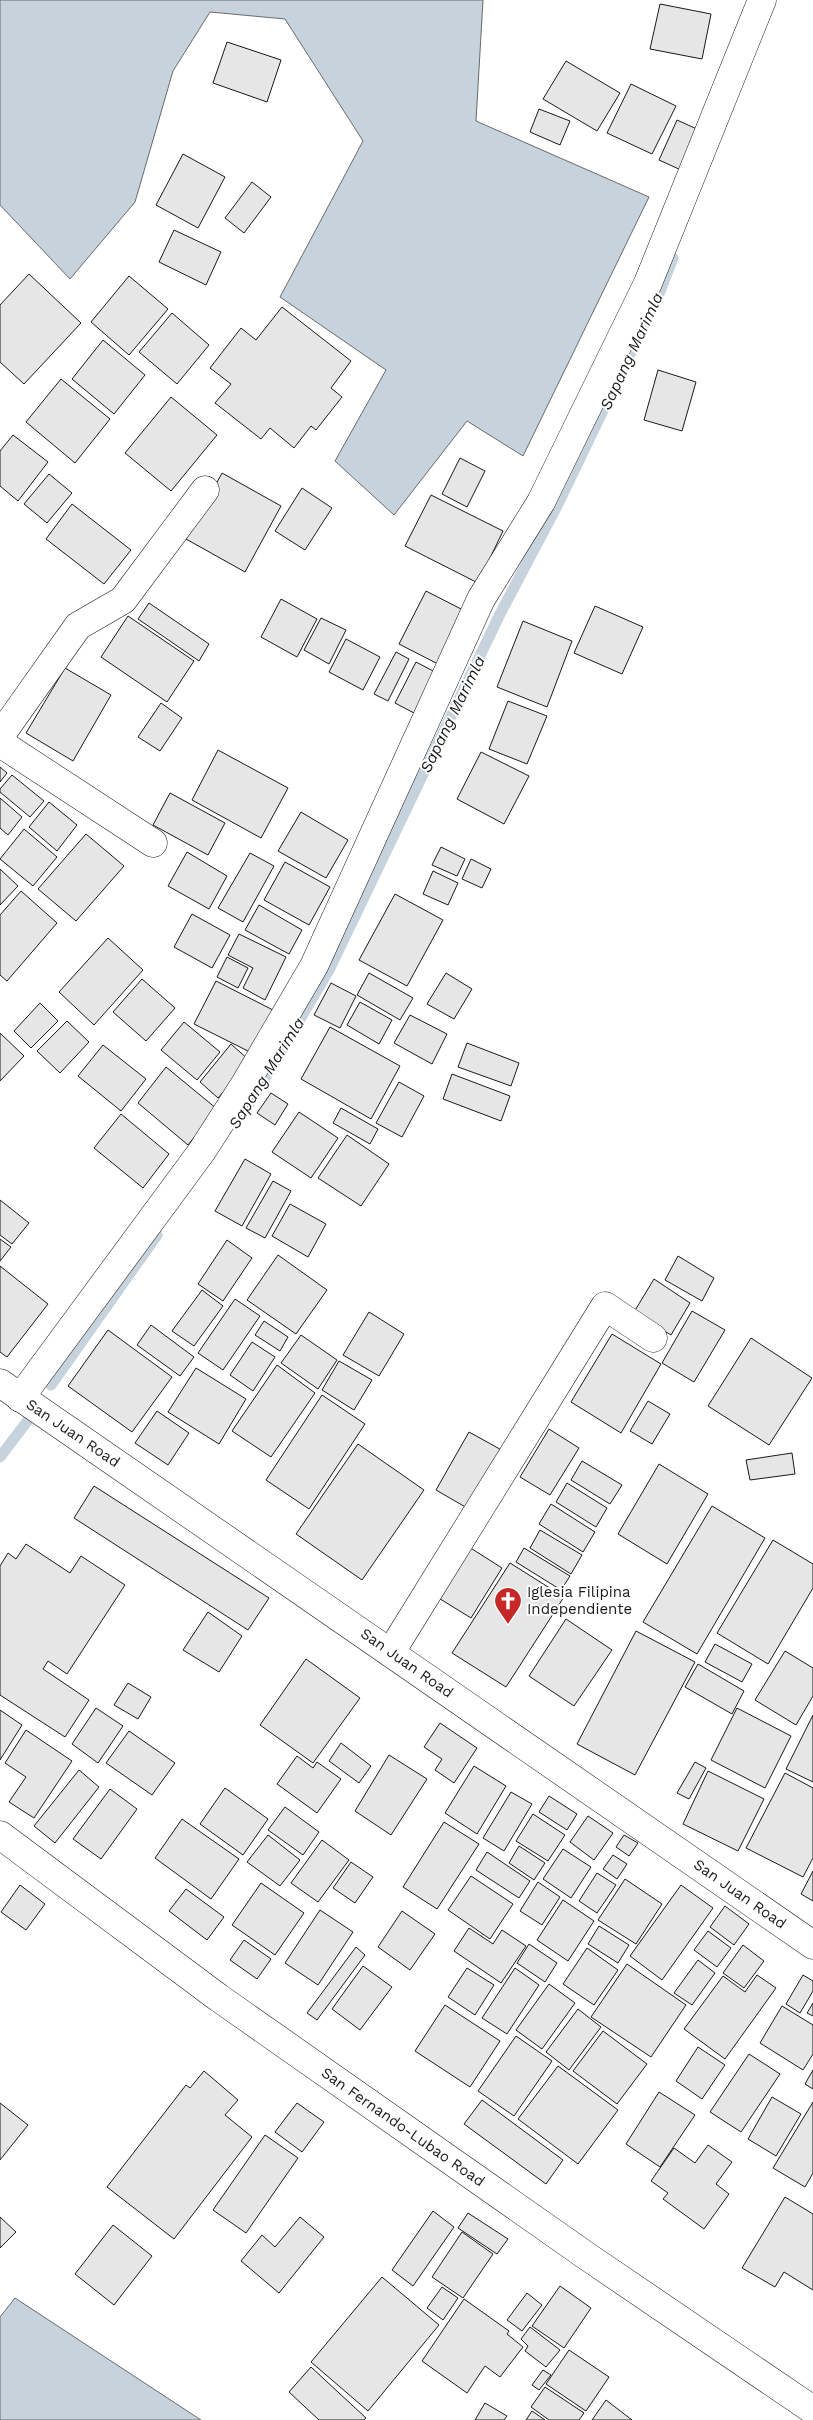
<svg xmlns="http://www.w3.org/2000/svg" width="813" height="2420" font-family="'Work Sans',sans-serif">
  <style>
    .water { fill: #c6d2dc; stroke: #6a6a6a }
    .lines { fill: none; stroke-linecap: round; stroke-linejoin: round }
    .stream { stroke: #c6d2dc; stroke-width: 11 }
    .building { fill: #e6e6e6; stroke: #1a1a1a }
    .minor-casing { stroke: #1a1a1a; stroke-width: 29 }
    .major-casing { stroke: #1a1a1a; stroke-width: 29 }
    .minor { stroke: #fff; stroke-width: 28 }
    .major { stroke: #fff; stroke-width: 28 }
    .labels { text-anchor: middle; stroke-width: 4; stroke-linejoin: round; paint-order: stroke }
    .street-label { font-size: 15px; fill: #1a1a1a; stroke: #fff }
    .poi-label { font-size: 15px; fill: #1a1a1a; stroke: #fff; text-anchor: start }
    .water-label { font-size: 16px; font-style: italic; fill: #1a1a1a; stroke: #fff }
  </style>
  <rect width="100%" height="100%" fill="#fff"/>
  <!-- water -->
  <g class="water">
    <polygon points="0,0 483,0 476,121 649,197 523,456 467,421 394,515 335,461 386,370 280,297 363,141 285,19 210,12 173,71 135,202 70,279 0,205"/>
    <polygon points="15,2298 201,2420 0,2420 0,2317"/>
  </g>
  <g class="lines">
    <!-- stream -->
    <g class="stream">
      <polyline points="235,1124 257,1092 329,970 500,614 557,506 659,294 673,258"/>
      <polyline points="51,1385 157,1235"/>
      <polyline points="0,1457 29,1419"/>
    </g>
  </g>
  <!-- building -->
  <g class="building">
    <polygon points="660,4 711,14 702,59 650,49"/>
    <polygon points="227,42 281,60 267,102 213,83"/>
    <polygon points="566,61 620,93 597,131 543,99"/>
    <polygon points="631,84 676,106 652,154 607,133"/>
    <polygon points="539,109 570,121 560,145 530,132"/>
    <polygon points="677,120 699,130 681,170 659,160"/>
    <polygon points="183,154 225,177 198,228 156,205"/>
    <polygon points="252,182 271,197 244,233 225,218"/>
    <polygon points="174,230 221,252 206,285 159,262"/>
    <polygon points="29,274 81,323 24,384 0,362 0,305"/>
    <polygon points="129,276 168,309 129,355 91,322"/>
    <polygon points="282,307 351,361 331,388 342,397 316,430 311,426 294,448 270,428 261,439 215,403 231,384 210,368 241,328 256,340"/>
    <polygon points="172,313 209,345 177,384 139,352"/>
    <polygon points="103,340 145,375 114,414 72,379"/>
    <polygon points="658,370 696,382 682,431 644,420"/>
    <polygon points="61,379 110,419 75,463 26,422"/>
    <polygon points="171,397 217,435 171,491 125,453"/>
    <polygon points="13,435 48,462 18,501 0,486 0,451"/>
    <polygon points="460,458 485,471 467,507 442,494"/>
    <polygon points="222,473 281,506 245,572 186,539"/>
    <polygon points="49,474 72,493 47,523 24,504"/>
    <polygon points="302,488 332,508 305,550 275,531"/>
    <polygon points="431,495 503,531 478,583 405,546"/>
    <polygon points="72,504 131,550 104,584 46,539"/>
    <polygon points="426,591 465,611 438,664 399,644"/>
    <polygon points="281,599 317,619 297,657 261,637"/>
    <polygon points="149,603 209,644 199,661 138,619"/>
    <polygon points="595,606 643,627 622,674 574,653"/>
    <polygon points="128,616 194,661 167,702 101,657"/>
    <polygon points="321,618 346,630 329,664 304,650"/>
    <polygon points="523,621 572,641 547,707 497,687"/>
    <polygon points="346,639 380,657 363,690 329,672"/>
    <polygon points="396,652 409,659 388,701 374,694"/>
    <polygon points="416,662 435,672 414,713 395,703"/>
    <polygon points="65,668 111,695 73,761 26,733"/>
    <polygon points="508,701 547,716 527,764 489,749"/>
    <polygon points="161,703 182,718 160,751 138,737"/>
    <polygon points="218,750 288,788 261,838 192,800"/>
    <polygon points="481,752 529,776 504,824 457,799"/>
    <polygon points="0,767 7,773 0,782"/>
    <polygon points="12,775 44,801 30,817 0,792 0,789"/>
    <polygon points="170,793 225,823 208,855 153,825"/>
    <polygon points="0,798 22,817 8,835 0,828"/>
    <polygon points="49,802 77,825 57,851 29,827"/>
    <polygon points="301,812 348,840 326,878 278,851"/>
    <polygon points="24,829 57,857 33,886 0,859"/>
    <polygon points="86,834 124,866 76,921 38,889"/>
    <polygon points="441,847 465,859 457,876 432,865"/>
    <polygon points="187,852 227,876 209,909 168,886"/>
    <polygon points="250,853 274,866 243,922 218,908"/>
    <polygon points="471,859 491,869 482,888 462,879"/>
    <polygon points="285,862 330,887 309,925 264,900"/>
    <polygon points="0,869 18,886 0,905"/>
    <polygon points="433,871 458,883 448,905 423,894"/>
    <polygon points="21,891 57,923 7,981 0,975 0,915"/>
    <polygon points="395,894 443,920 407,986 359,960"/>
    <polygon points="259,905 302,930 289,954 245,930"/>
    <polygon points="192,914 230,935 212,968 174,947"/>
    <polygon points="239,934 286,957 265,1000 243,988 253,968 228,955"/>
    <polygon points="108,938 143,970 94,1025 59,992"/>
    <polygon points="227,957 248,968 238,988 217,977"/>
    <polygon points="369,973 413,998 400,1020 357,995"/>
    <polygon points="446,973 472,989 454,1019 427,1004"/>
    <polygon points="142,979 175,1008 146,1041 113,1012"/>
    <polygon points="216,981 273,1010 252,1053 194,1024"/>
    <polygon points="331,983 356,996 340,1028 314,1015"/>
    <polygon points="360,1002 392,1020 379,1044 347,1025"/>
    <polygon points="40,1003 58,1021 31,1048 14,1031"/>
    <polygon points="410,1015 447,1034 432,1064 394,1043"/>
    <polygon points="67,1021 89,1042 60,1073 37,1051"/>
    <polygon points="184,1022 220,1052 197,1080 161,1050"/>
    <polygon points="330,1027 400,1066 371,1119 301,1079"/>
    <polygon points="0,1033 24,1056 0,1081"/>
    <polygon points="467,1043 519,1063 511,1086 458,1067"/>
    <polygon points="231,1044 250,1061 218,1098 200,1082"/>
    <polygon points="103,1045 146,1079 121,1111 78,1076"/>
    <polygon points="166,1067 217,1109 188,1145 138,1103"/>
    <polygon points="452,1074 510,1096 501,1121 443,1099"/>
    <polygon points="399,1082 424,1096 402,1137 376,1123"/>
    <polygon points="271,1093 288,1104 275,1125 257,1113"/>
    <polygon points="341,1108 378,1129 370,1144 333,1123"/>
    <polygon points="299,1112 338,1138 311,1178 272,1152"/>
    <polygon points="121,1114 169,1154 143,1188 94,1148"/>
    <polygon points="347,1135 389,1164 361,1206 318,1178"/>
    <polygon points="245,1159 271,1174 242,1226 215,1211"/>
    <polygon points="273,1181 291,1191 265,1238 246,1228"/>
    <polygon points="0,1200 29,1223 12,1244 0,1235"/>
    <polygon points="290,1204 326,1224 308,1257 272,1236"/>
    <polygon points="0,1239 11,1247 0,1261"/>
    <polygon points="227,1240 252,1258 223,1301 198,1284"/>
    <polygon points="278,1255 327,1290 296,1334 247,1300"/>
    <polygon points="678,1256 714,1278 702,1301 665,1280"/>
    <polygon points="0,1266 48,1304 7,1357 0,1352"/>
    <polygon points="654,1279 690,1303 671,1335 634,1312"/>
    <polygon points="202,1290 223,1306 194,1346 172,1331"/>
    <polygon points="235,1299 260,1316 223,1370 198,1353"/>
    <polygon points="692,1311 725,1330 694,1382 662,1363"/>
    <polygon points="369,1312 404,1334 379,1376 343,1355"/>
    <polygon points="264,1321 288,1337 280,1351 255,1335"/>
    <polygon points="151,1325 194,1357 180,1376 137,1345"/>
    <polygon points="108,1330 172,1377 132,1432 68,1386"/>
    <polygon points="612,1334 661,1364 621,1433 571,1402"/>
    <polygon points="301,1335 337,1360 318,1389 281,1363"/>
    <polygon points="751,1338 812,1378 769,1445 708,1406"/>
    <polygon points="252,1342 275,1357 253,1391 230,1375"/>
    <polygon points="339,1361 372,1380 354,1410 322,1390"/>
    <polygon points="277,1365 315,1393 271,1457 232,1431"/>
    <polygon points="196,1368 246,1399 219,1444 168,1412"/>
    <polygon points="322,1395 365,1424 309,1509 266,1480"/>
    <polygon points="648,1401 670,1414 652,1444 630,1431"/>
    <polygon points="157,1411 189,1433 168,1465 135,1443"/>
    <polygon points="549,1429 579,1448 550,1495 520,1477"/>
    <polygon points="469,1432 507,1453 474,1512 436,1490"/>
    <polygon points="358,1444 424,1490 362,1580 296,1534"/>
    <polygon points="792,1453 795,1474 750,1480 746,1460"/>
    <polygon points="582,1461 622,1485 610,1504 571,1480"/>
    <polygon points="659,1464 708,1494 667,1564 618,1534"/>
    <polygon points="567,1483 607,1508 596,1527 556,1502"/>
    <polygon points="94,1486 269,1598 248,1630 74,1518"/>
    <polygon points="551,1504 595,1532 583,1552 539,1524"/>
    <polygon points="712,1506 765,1538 697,1654 643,1622"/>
    <polygon points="540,1530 582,1555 571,1574 530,1548"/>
    <polygon points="773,1540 813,1564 813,1588 768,1664 717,1633"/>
    <polygon points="26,1544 70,1573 81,1556 125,1585 67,1674 48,1661 43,1669 89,1700 65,1737 0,1695 0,1566 8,1553 16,1559"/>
    <polygon points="469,1547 502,1568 471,1618 437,1597"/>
    <polygon points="524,1548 570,1576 561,1590 516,1562"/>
    <polygon points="510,1563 564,1597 506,1687 452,1653"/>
    <polygon points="208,1612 242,1636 219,1672 183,1650"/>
    <polygon points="566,1619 612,1650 574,1706 529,1676"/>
    <polygon points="636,1631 695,1662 635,1775 577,1744"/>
    <polygon points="715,1644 752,1664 742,1682 705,1662"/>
    <polygon points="785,1651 813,1668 813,1696 796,1725 755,1700"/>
    <polygon points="306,1659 360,1698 313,1763 260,1725"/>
    <polygon points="698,1664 744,1691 732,1714 685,1687"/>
    <polygon points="128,1683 151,1697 138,1719 114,1705"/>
    <polygon points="96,1708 123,1726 98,1763 72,1744"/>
    <polygon points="737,1708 791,1736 765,1788 711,1760"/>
    <polygon points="0,1710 22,1725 0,1760"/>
    <polygon points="813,1715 813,1782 786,1769"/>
    <polygon points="440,1723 477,1748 454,1783 435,1770 442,1759 424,1747"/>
    <polygon points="26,1730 72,1761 34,1818 9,1802 26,1777 5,1763"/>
    <polygon points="129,1731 175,1763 152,1795 106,1763"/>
    <polygon points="341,1743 371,1766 359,1783 329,1761"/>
    <polygon points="389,1755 427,1779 391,1835 355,1811"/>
    <polygon points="297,1756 313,1768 317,1762 341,1779 317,1813 277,1784"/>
    <polygon points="695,1762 706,1768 689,1799 677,1793"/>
    <polygon points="474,1766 506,1786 477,1834 445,1813"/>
    <polygon points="79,1770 99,1787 55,1843 34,1826"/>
    <polygon points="708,1771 764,1799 738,1851 683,1824"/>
    <polygon points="785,1773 813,1788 813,1858 803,1877 746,1848"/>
    <polygon points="225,1788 268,1819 243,1855 200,1824"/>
    <polygon points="110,1789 137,1809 101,1859 73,1839"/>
    <polygon points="511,1792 532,1804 504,1851 483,1838"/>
    <polygon points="549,1796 577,1814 567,1830 539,1812"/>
    <polygon points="285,1807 319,1832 303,1855 268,1830"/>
    <polygon points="533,1814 565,1835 548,1861 516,1841"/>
    <polygon points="588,1816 613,1833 594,1860 570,1842"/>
    <polygon points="182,1819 239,1859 211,1899 155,1858"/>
    <polygon points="444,1822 479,1844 437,1909 403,1887"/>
    <polygon points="268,1835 300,1860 280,1886 247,1862"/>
    <polygon points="624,1835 638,1843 629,1856 616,1847"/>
    <polygon points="322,1840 349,1860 318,1902 291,1883"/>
    <polygon points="519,1846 545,1863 534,1880 509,1863"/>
    <polygon points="563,1849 591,1867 571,1898 543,1879"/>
    <polygon points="487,1852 530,1881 519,1898 476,1870"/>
    <polygon points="613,1855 627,1864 617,1879 603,1869"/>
    <polygon points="351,1862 373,1877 355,1903 333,1888"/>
    <polygon points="813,1871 813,1901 801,1894"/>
    <polygon points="597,1873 616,1885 597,1913 579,1901"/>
    <polygon points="471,1876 513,1904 490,1939 448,1910"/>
    <polygon points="625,1879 662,1904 636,1944 598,1920"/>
    <polygon points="538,1882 560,1897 542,1925 520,1911"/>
    <polygon points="261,1883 304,1913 275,1955 232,1925"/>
    <polygon points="20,1885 45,1904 26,1930 1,1912"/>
    <polygon points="681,1885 713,1908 662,1980 630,1956"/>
    <polygon points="186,1889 224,1917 207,1940 169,1911"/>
    <polygon points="563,1900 594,1921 568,1961 537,1940"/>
    <polygon points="725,1906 749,1924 734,1945 710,1927"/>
    <polygon points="320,1910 353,1932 318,1985 285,1963"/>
    <polygon points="402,1911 435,1934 410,1970 378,1947"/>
    <polygon points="599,1926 629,1945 618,1963 588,1944"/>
    <polygon points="469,1928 493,1944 502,1930 526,1946 501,1983 454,1951"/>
    <polygon points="708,1931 731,1948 717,1967 694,1950"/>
    <polygon points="244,1940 271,1959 257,1979 230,1960"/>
    <polygon points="529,1944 557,1963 545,1982 517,1963"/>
    <polygon points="743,1945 764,1961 744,1988 723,1973"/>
    <polygon points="356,1947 365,1955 317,2020 307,2013"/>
    <polygon points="587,1948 618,1970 594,2005 563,1984"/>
    <polygon points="698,1960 715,1973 692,2005 674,1993"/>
    <polygon points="627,1964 686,2005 651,2057 591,2017"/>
    <polygon points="363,1966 392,1987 360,2030 332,2009"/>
    <polygon points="467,1968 494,1985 475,2015 448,1997"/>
    <polygon points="515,1968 539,1985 507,2034 482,2018"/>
    <polygon points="757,1975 776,1988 725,2059 684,2029 723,1976 745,1992"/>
    <polygon points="803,1975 813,1981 813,1991 800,2013 786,2004"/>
    <polygon points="549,1984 575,2003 542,2049 516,2030"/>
    <polygon points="813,2003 813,2016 807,2013"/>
    <polygon points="445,2005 500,2041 470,2087 415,2051"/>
    <polygon points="782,2006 813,2025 813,2054 803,2070 760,2043"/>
    <polygon points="578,2009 601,2027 569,2070 546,2052"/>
    <polygon points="603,2031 647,2064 617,2104 573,2071"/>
    <polygon points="516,2036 552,2061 514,2116 478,2091"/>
    <polygon points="698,2047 725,2065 702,2099 676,2081"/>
    <polygon points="749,2054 780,2074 741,2132 710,2112"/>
    <polygon points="558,2066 618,2110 578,2164 518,2119"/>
    <polygon points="813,2070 813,2089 805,2084"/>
    <polygon points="204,2071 238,2100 225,2115 252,2137 174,2239 107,2187 186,2085 190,2088"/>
    <polygon points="659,2092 695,2115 660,2167 626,2144"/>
    <polygon points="772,2097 801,2114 776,2156 748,2139"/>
    <polygon points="482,2100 563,2160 546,2184 464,2124"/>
    <polygon points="813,2102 813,2173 805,2187 773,2168"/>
    <polygon points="0,2103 28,2125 0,2160"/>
    <polygon points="297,2103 324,2122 302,2152 275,2132"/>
    <polygon points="265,2135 298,2158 246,2233 213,2210"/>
    <polygon points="708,2145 732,2162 716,2184 729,2194 704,2229 663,2199 668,2193 651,2181 674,2148 695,2163"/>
    <polygon points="785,2197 813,2214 813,2290 784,2272 775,2287 742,2268"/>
    <polygon points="433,2211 454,2227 413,2286 392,2270"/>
    <polygon points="468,2213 508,2239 497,2254 458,2228"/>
    <polygon points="0,2217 16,2232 0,2248"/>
    <polygon points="300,2217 324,2237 279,2293 241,2261 262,2235 275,2247"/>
    <polygon points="113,2225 152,2256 114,2305 75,2274"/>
    <polygon points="462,2232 493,2254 463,2298 432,2277"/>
    <polygon points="382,2277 439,2325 368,2411 311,2362"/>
    <polygon points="560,2286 591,2308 564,2348 532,2326"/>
    <polygon points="442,2287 458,2298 443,2320 427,2308"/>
    <polygon points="527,2293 542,2305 522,2331 507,2320"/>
    <polygon points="464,2299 509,2331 507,2334 523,2347 500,2377 485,2366 467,2393 422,2361"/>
    <polygon points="530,2327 560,2350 546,2367 525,2351 528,2346 521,2339"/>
    <polygon points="569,2350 609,2377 586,2411 546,2384"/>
    <polygon points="311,2367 366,2418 364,2420 319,2420 289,2392"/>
    <polygon points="543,2370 551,2375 539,2390 532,2385"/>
    <polygon points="545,2387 584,2413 579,2420 549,2420 531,2407"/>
    <polygon points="606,2400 632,2420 592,2420"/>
    <polygon points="485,2403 507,2416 504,2420 475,2420"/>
    <polygon points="532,2411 545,2420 526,2420"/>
  </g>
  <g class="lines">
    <defs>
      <g id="minor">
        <polyline points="0,736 78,626 123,600 205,490"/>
        <polyline points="0,743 153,843"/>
        <polyline points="0,1383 813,1945"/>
        <polyline points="20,1398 202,1151 245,1084 314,966 481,599 541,502 648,283 762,0"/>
        <polyline points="391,1652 605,1306 653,1338"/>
      </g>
      <polyline id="major" points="0,1835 219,1998 588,2257 813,2410"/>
    </defs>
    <!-- minor casing -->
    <use href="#minor" class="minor-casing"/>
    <!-- major casing -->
    <use href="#major" class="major-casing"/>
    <!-- minor -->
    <use href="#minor" class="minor"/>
    <!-- major -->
    <use href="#major" class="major"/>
  </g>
  <!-- icons -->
  <defs>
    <symbol id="church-pin" viewBox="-11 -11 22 30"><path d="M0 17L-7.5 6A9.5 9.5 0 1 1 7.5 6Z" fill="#c62828" stroke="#fff"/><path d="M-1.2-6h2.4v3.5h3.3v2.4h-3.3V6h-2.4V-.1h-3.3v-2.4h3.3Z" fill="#fff"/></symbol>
  </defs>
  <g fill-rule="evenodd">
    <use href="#church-pin" x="492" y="1585" width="32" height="43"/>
  </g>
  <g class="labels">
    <!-- street labels -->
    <g class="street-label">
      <text transform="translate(73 1433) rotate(34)" y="5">San Juan Road</text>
      <text transform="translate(407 1663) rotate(35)" y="5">San Juan Road</text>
      <text transform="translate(740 1894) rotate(35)" y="5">San Juan Road</text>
      <text transform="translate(403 2127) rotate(35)" y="5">San Fernando-Lubao Road</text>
    </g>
    <!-- poi labels -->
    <g class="poi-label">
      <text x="527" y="1597">Iglesia Filipina<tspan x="527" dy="17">Independiente</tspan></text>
    </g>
    <!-- water labels -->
    <g class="water-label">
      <text transform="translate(631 351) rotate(-65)" y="6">Sapang Marimla</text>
      <text transform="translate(452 714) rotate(-64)" y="6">Sapang Marimla</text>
      <text transform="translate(266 1073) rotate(-58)" y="6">Sapang Marimla</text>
    </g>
  </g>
</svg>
